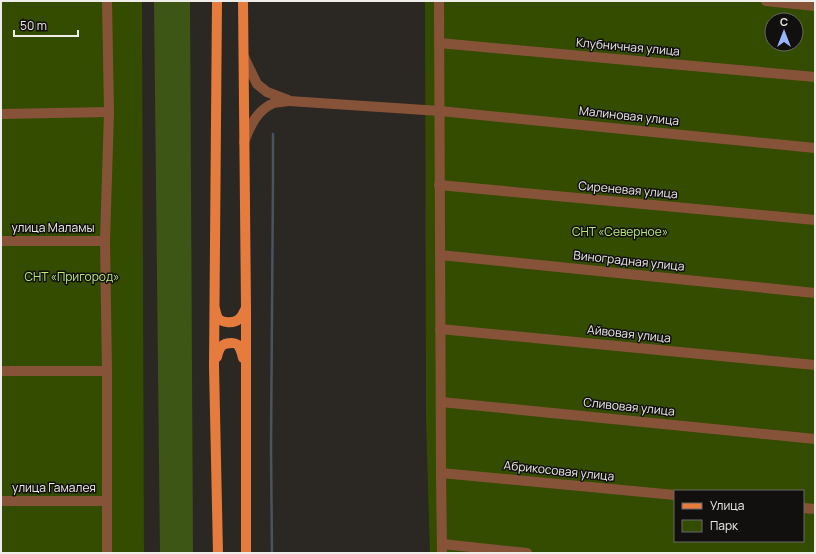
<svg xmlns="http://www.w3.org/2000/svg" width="816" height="554" font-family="Manrope,sans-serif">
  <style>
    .green { fill: #334c00; fill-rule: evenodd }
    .forest { fill: #3d5615 }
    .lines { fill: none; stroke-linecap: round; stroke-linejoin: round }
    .stream { stroke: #48545f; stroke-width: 2.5 }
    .minor { stroke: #875338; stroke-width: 10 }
    .major { stroke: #e67b3e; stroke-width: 10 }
    .labels { text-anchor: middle; stroke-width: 3; stroke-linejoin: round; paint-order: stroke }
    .street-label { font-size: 12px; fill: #efedea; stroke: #12100e }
    .park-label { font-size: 12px; fill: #bdeb7d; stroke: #12100e }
  </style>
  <rect width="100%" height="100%" fill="#2b2722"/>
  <!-- green -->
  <g class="green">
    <polygon points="1,1 142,1 144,553 1,553"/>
    <path d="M425 1H815V553H430L426 420ZM772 20H796V44H772ZM675 491H803V541H675Z"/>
  </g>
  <!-- forest -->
  <polygon class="forest" points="154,1 190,1 193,553 160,553"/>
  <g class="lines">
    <!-- stream -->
    <polyline class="stream" points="272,553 271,448 273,175 273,134"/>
    <!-- minor -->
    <g class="minor">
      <polyline points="439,1 441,473 442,553"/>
      <polyline points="766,1 815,6"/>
      <polyline points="439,43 815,77"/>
      <polyline points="244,57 257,84 267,92 288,100"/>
      <polyline points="1,114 109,112"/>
      <path d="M244 142C250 126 257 110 274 103 278 102 285 102 289 101L440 111 815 148"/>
      <polyline points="439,185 815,220"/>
      <polyline points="1,241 105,241"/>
      <polyline points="440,255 815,293"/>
      <polyline points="440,329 815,365"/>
      <polyline points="1,371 107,371"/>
      <polyline points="441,402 815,439"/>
      <polyline points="441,473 675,495"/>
      <polyline points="1,501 107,501"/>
      <polyline points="803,508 815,509"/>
      <polyline points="442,544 527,553"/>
      <polyline points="107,553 107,371 105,241 109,112 107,1"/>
    </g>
    <!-- major -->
    <g class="major">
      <polyline points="217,1 214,366 218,553"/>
      <polyline points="243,1 246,308 246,553"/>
      <path d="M215 309C216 312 216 315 218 318 222 323 234 324 239 319 242 317 244 312 246 308"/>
      <path d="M217 357C219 348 221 343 232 343 235 343 235 343 238 345 241 349 242 354 243 358"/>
    </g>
  </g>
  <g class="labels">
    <!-- street labels -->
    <g class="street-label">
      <text transform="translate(628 47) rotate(5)" y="4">Клубничная улица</text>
      <text transform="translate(629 116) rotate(6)" y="4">Малиновая улица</text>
      <text transform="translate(628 190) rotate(5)" y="4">Сиреневая улица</text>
      <text x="53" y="232">улица Маламы</text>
      <text transform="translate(629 261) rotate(6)" y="4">Виноградная улица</text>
      <text transform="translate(629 334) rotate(6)" y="4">Айвовая улица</text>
      <text transform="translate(629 407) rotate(6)" y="4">Сливовая улица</text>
      <text transform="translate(559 471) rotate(6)" y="4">Абрикосовая улица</text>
      <text x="54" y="492">улица Гамалея</text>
    </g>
    <!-- park labels -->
    <g class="park-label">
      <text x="620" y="236">СНТ «Северное»</text>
      <text x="72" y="281">СНТ «Пригород»</text>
    </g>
  </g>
  <!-- border -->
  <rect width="816" height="554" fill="none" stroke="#efedea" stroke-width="4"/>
  <!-- legend -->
  <rect x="674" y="490" width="130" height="52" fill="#12100e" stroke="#6a6866"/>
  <rect x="682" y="503" width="20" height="6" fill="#e67b3e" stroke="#6a6866"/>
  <text x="710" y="510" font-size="12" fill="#efedea">Улица</text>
  <rect x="682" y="520" width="20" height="12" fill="#334c00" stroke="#6a6866"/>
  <text x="710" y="530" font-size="12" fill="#efedea">Парк</text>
  <!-- north arrow -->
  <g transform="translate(784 32)"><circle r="19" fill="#12100e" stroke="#6a6866"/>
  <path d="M0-3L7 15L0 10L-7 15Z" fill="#97b6fd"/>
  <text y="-6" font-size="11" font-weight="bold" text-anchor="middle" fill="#efedea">С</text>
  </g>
  <!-- scale -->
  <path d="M14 30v6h64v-6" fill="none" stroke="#efedea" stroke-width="2"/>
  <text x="20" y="30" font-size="12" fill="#efedea" stroke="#12100e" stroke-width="3" paint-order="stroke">50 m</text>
</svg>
